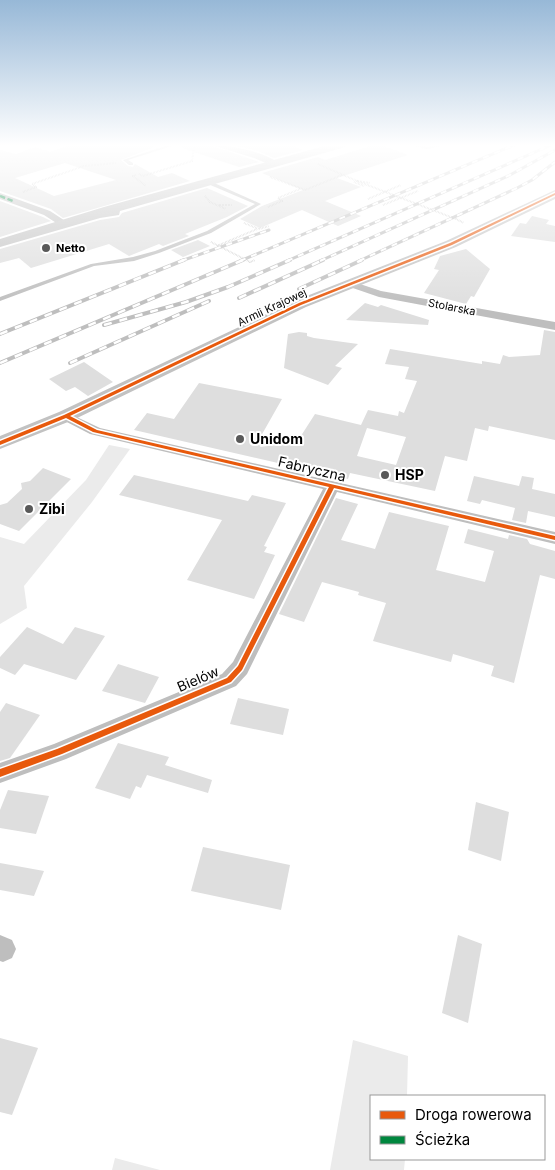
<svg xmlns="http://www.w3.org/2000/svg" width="555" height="1170" font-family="Inter,sans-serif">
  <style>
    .green { fill: #ebebeb }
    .building { fill: #dedede; fill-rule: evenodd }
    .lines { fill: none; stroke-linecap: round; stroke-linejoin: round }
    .path { stroke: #b9b9b9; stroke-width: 2; stroke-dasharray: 0.5 1; stroke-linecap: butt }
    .lane { fill: #bebebe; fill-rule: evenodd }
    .street { fill: #bebebe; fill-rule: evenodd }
    .secondary { fill: #c2c2c2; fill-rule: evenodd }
    .rail-far1-casing { stroke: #bebebe; stroke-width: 3 }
    .rail-casing { stroke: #bebebe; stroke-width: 4 }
    .rail-far1 { stroke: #fff; stroke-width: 2; stroke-dasharray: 6; stroke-linecap: butt }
    .rail { stroke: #fff; stroke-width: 2.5; stroke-dasharray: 8; stroke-linecap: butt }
    .path-bridge { stroke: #b9b9b9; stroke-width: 2; stroke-dasharray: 0.5 1; stroke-linecap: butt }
    .quiet { stroke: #00873e; stroke-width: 2.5; stroke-dasharray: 5.5 2.5; stroke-linecap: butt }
    .cycleway-casing { stroke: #fff; stroke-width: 3 }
    .cycleway { fill: #e8590c; fill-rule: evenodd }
    .poi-dot { fill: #595959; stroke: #fff; stroke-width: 2 }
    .labels { text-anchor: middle; stroke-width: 4; stroke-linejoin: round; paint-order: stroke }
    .far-poi-label { font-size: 11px; font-weight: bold; fill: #000; stroke: #fff; text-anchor: start }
    .far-street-label { font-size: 11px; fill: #000; stroke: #fff }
    .poi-label { font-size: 14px; font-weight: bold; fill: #000; stroke: #fff; text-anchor: start }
    .street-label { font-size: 14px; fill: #000; stroke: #fff }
  </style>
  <rect width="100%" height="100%" fill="#fff"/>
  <!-- green -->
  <g class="green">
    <polygon points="109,445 130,449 92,502 24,586 27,608 0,624 0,537 24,544 86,480"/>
    <polygon points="353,1040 408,1056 407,1096 371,1096 371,1159 405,1159 404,1170 330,1170"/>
    <polygon points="115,1158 160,1170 112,1170"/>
  </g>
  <!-- building -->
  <g class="building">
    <path d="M69 145H154V147L121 160 128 166 133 167 135 164 158 177 172 173 190 181 63 218 51 209 0 191V150L16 154 35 147 50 152ZM65 163 116 180 54 196 15 178Z"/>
    <polygon points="183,145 210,145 259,162 239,167 182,148"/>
    <polygon points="232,145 292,145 303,150 274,158 258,151"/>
    <polygon points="374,145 381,145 408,155 337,178 361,187 325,201 361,216 338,226 302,210 260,228 240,219 262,206 303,190 262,173 318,157 325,160"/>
    <polygon points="207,188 248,206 227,217 185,234 189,236 163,246 159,244 129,256 109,244 31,268 19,258 0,263 0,249 100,220 119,217 122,213"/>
    <polygon points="0,201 43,217 51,221 0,237"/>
    <polygon points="532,216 549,220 546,224 555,226 555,242 511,236 520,223 526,224"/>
    <polygon points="198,240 210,246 183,257 171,250"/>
    <polygon points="466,249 490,269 474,297 471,296 466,304 424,293 439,270 434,269 440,256"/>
    <polygon points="365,303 378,307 381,305 429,320 428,325 346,320"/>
    <path d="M544 330 555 332V440L489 426 488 431 475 428 467 461 445 456 435 491 350 473 348 479 134 430 147 413 174 419 199 383 282 399 261 436 266 437 260 447 297 442 315 414 361 425 368 410 398 416 399 411 404 413 417 381 405 379 409 367 385 364 390 349 482 364V361L500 364 503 355 509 357 540 355ZM367 428 406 437 396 465 357 456Z"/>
    <polygon points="299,332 307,333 307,336 314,338 358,344 335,366 342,368 328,385 284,368 288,334"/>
    <polygon points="84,362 113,382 88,396 75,387 66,391 49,379"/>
    <polygon points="43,468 71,479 19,531 0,524 0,505 7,503 22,489 21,483 30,481"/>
    <polygon points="134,475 248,501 252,495 286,503 264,546 267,547 264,552 275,555 254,599 187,580 222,520 119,495"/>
    <polygon points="474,476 519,486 522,476 534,478 532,489 555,494 555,517 528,511 526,523 512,520 515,508 482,500 480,504 467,501"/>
    <polygon points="336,498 358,504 341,540 375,549 389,512 449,526 436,570 485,582 494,551 464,543 468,529 508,539 509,535 527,539 530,544 555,551 555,579 540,575 514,683 491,676 494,666 453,654 451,662 373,641 386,603 358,595 359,592 322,582 304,622 279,614"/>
    <polygon points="27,627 63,644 75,627 105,636 76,680 24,664 15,675 0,668 0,657"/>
    <polygon points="118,664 159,677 145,703 102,691"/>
    <polygon points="238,698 289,709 283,735 230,724"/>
    <polygon points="6,703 40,715 10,758 0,761 0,712"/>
    <polygon points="118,743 169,757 165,765 212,780 208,793 147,775 141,788 136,786 130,799 95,788"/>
    <polygon points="8,790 49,796 36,834 0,828 0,810"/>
    <polygon points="476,802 509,812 501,861 468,850"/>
    <polygon points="203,847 290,865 281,910 191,891"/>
    <polygon points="0,863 44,871 34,896 0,890"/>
    <polygon points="458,935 482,944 468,1023 442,1013"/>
    <polygon points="0,1038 38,1048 12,1115 0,1112"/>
  </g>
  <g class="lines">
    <!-- path -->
    <g class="path">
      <polyline points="318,164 357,181"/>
      <polyline points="139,174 143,176 192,161 194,147 200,145"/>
      <polyline points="136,175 133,176 146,186"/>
      <polyline points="270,177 305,190 342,175"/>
      <polyline points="357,181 370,183"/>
      <polyline points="354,182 364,186"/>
      <polyline points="23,192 36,187 32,184 84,166 116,163"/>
      <polyline points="205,196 210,202 226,209"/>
      <polyline points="368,199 401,185"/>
      <polyline points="219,205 232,205"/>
      <polyline points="383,205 418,191"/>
      <polyline points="268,207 282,201 278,198 300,189"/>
      <polyline points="456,219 464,223"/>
      <polyline points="244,223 259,229 269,226"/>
      <polyline points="211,242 250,262 255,260"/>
      <polyline points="217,246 257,229"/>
    </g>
    <!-- lane -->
    <g class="lane">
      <polygon points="168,145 175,145 128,160 133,163 133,165 129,165 123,160"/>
      <polygon points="409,145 427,147 445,145 427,149"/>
      <polygon points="208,182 212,182 261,204 211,233 159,253 134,261 94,266 0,301 0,297 91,264 133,257 155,251 207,231 255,204 208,184"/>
    </g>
    <!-- street -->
    <g class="street">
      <path d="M212 145C230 145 266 152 280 164L273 166 254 158Z"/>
      <polygon points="0,193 50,211 70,224 69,226 61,226 44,215 0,199"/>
      <polygon points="351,281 381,291 555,322 555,330 379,297 347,286 345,284"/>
      <polygon points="66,412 100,428 555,532 555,544 337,492 247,674 236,686 66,759 0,783 0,763 54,744 222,674 233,662 323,489 90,434 61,419 59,416 61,413"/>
      <polygon points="0,935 12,940 16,949 12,958 3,962 0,961"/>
    </g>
    <!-- secondary -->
    <g class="secondary">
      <polygon points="328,145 347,145 345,147 120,211 119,215 100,218 0,247 0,239 104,207"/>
      <polygon points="555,190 555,199 456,247 306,307 73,420 0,449 0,436 59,412 294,301 446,241"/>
    </g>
    <defs>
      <g id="rail-far1">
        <polyline points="181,261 269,230"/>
        <polyline points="240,261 514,145"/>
        <polyline points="287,261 551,145"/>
        <polyline points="320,261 510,175 555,150"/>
        <polyline points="359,261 517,188 532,180 555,162"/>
      </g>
      <g id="rail">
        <polyline points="299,289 362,260"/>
        <polyline points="239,298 323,260"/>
        <polyline points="104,325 186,302 228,287 290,260"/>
        <polyline points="0,334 184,260"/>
        <polyline points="0,363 243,260"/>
        <polyline points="70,363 209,301"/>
      </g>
    </defs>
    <!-- rail-far1 casing -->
    <use href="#rail-far1" class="rail-far1-casing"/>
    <!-- rail casing -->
    <use href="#rail" class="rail-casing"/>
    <!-- rail-far1 -->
    <use href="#rail-far1" class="rail-far1"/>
    <!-- rail -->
    <use href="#rail" class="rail"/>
    <!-- path-bridge -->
    <polyline class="path-bridge" points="357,181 456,219"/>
    <!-- quiet -->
    <polyline class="quiet" points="0,196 13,201"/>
    <defs>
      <polygon id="cycleway" points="555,193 555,195 452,245 301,305 70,416 97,430 555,536 555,540 334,488 242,670 231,682 62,754 0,777 0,769 57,749 227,678 238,666 329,487 93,432 66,418 0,445 0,441 64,415 299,303 450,243"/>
    </defs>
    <!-- cycleway casing -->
    <use href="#cycleway" class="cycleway-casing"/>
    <!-- cycleway -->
    <use href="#cycleway" class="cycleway"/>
  </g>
  <!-- sky -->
  <linearGradient id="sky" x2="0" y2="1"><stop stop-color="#97b8d7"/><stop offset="0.47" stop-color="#fff"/><stop offset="1" stop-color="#fff" stop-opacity="0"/></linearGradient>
  <rect width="555" height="309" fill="url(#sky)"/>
  <!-- markers -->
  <g class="poi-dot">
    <circle cx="46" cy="248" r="5"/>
    <circle cx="240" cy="439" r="5"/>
    <circle cx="385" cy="475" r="5"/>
    <circle cx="29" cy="509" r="5"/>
  </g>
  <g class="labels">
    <!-- far-poi labels -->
    <g class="far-poi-label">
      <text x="56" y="252">Netto</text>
    </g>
    <!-- far-street labels -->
    <g class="far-street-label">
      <text transform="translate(272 307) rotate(-25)" y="4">Armii Krajowej</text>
      <text transform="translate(452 307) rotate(11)" y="4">Stolarska</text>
    </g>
    <!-- poi labels -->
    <g class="poi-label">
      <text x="250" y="444">Unidom</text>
      <text x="395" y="480">HSP</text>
      <text x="39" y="514">Zibi</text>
    </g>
    <!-- street labels -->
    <g class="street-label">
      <text transform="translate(312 469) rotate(13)" y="5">Fabryczna</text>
      <text transform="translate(198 679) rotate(-23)" y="5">Bielów</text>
    </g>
  </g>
  <!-- legend -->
  <rect x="370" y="1095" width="175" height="65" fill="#ffffff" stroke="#999999"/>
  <rect x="380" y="1111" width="25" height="8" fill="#e8590c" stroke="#999999"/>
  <text x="415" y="1120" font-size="15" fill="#000000">Droga rowerowa</text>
  <rect x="380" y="1136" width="25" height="8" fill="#00873e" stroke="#999999"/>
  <text x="415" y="1145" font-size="15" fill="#000000">Ścieżka</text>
</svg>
